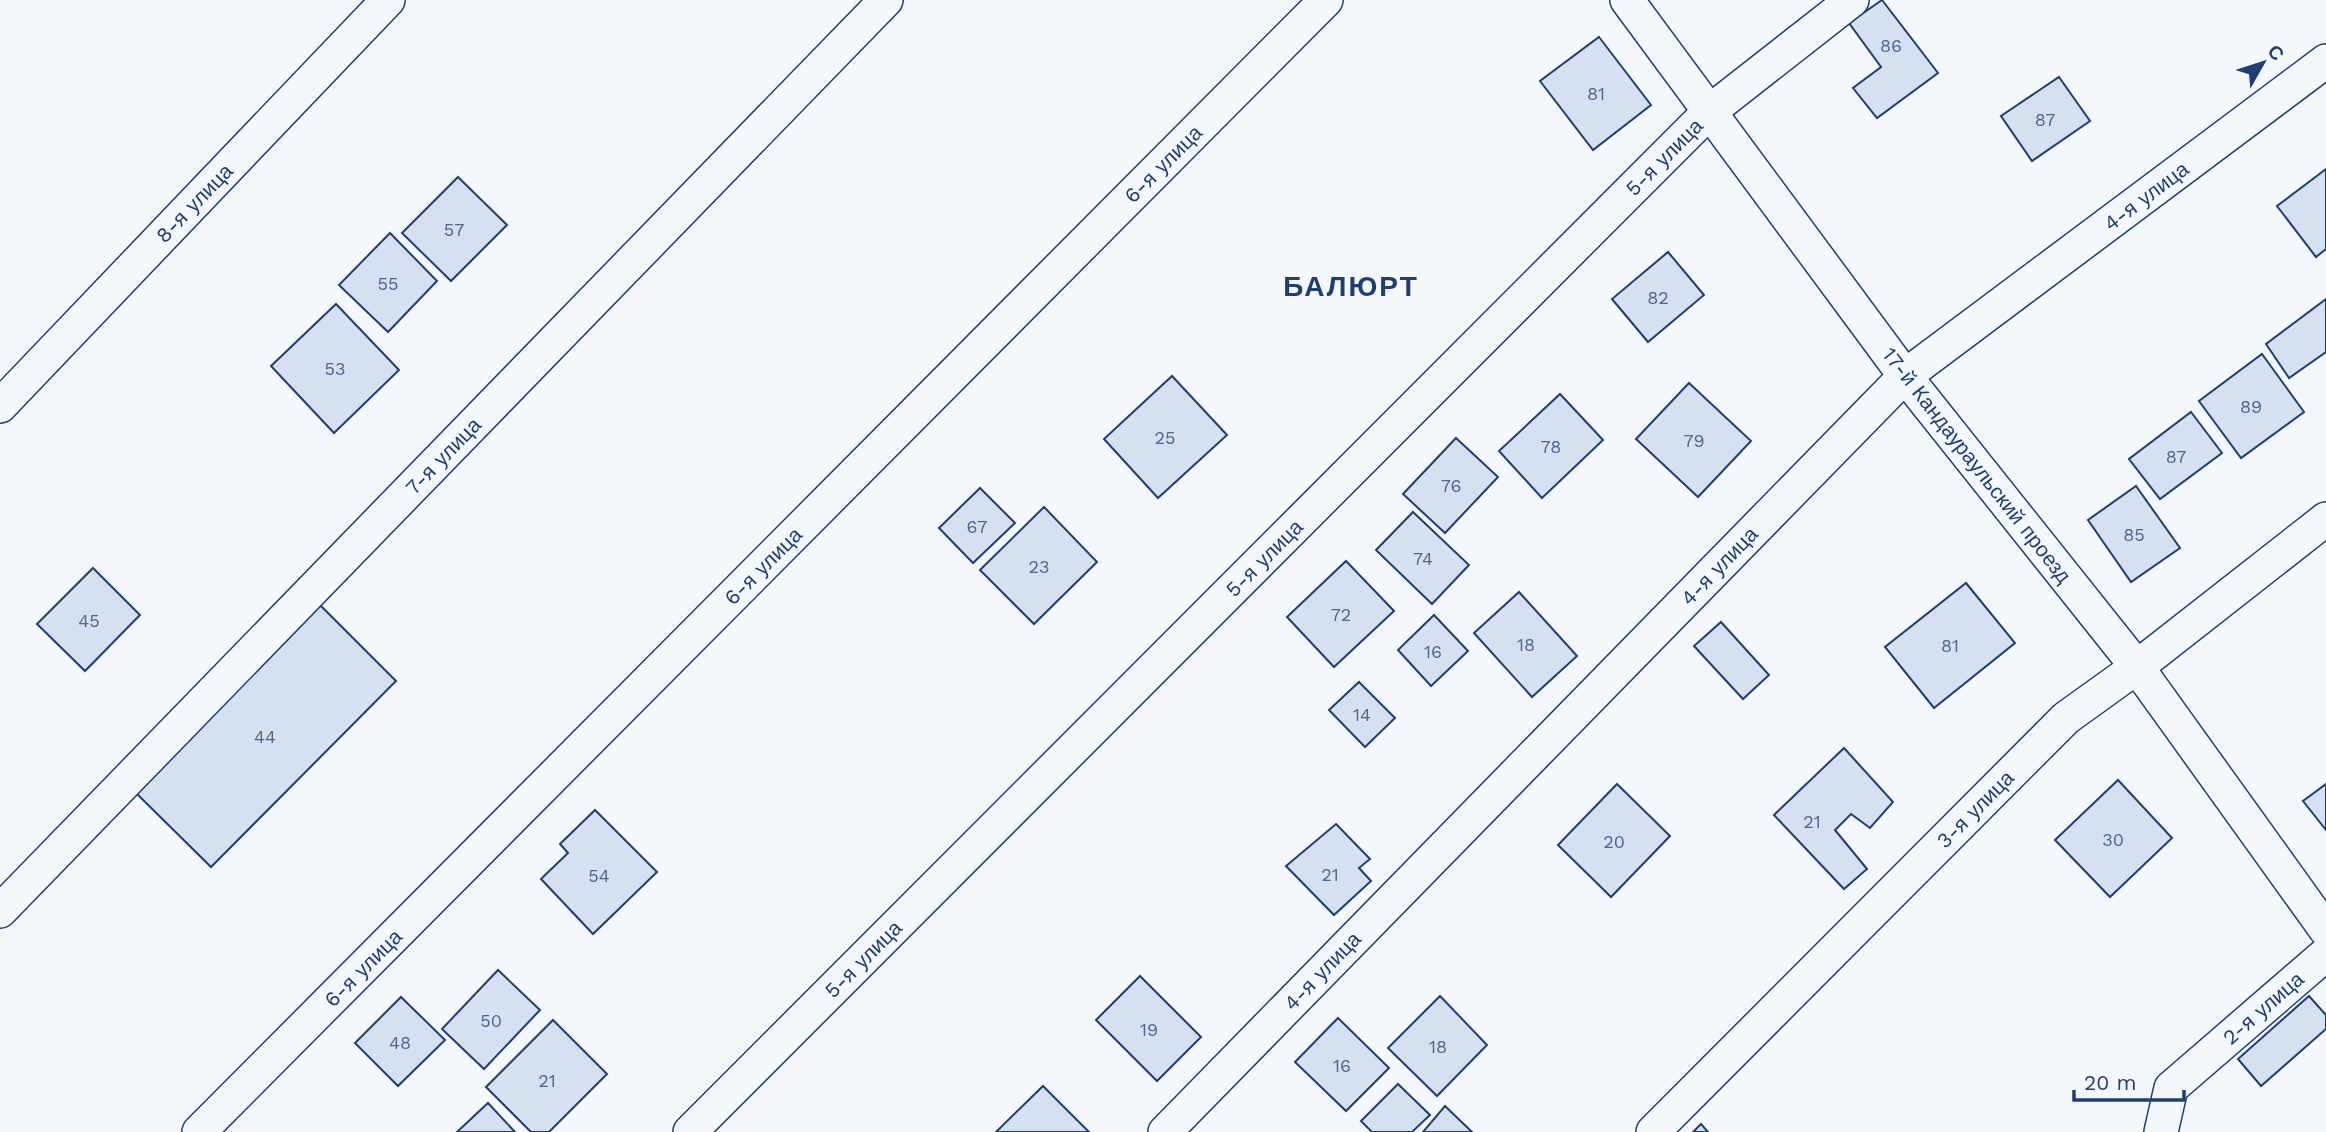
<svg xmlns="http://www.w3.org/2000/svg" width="2326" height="1132" font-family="'Work Sans',sans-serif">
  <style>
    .building { fill: #d5e0f0; stroke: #1d3f73; stroke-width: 2 }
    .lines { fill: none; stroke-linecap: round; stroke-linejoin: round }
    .street-casing { stroke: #1d3f73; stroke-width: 36 }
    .street { stroke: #f4f7fb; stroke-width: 33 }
    .labels { text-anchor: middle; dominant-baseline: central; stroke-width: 5; stroke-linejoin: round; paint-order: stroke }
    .number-label { font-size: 18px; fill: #4b6792 }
    .street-label { font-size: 21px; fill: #1d3f73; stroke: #f4f7fb }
    .district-label { font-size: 28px; font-weight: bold; letter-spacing: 2px; fill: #1d3f73; stroke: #f4f7fb }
  </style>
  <rect width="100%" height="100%" fill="#f4f7fb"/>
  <g class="building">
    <polygon points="1882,0 1938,73 1877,118 1853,88 1881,67 1849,23"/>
    <polygon points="1599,37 1651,105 1593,150 1540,81"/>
    <polygon points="2059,77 2090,121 2032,161 2001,116"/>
    <polygon points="2326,169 2326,249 2316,257 2277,206"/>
    <polygon points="458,177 507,225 451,281 402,233"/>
    <polygon points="390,233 437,281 388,332 339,285"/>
    <polygon points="1668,252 1704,295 1648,342 1612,299"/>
    <polygon points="2326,299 2326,352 2289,378 2266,344"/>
    <polygon points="336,304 399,370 334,433 271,366"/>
    <polygon points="2262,354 2304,412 2241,458 2199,401"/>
    <polygon points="1172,376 1227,435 1158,498 1104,439"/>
    <polygon points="1689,383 1751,441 1698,497 1636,439"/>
    <polygon points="1560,394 1603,440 1542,498 1499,451"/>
    <polygon points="2191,412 2222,453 2160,499 2129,459"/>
    <polygon points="1456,438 1498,477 1445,533 1403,494"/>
    <polygon points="2136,486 2180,548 2131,582 2088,520"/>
    <polygon points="980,488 1015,523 973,563 939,528"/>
    <polygon points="1044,507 1097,562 1034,624 980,570"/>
    <polygon points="1413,512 1469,565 1432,604 1376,550"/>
    <polygon points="1346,561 1394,611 1334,667 1287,617"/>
    <polygon points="93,568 140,615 85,671 37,624"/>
    <polygon points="1966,583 2015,643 1934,708 1885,647"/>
    <polygon points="1519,592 1577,656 1532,697 1474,633"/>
    <polygon points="319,604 396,681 211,867 134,791"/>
    <polygon points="1434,615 1468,651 1431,686 1398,650"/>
    <polygon points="1721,622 1769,675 1743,699 1694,646"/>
    <polygon points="1359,682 1395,718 1365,747 1329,710"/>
    <polygon points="1844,748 1893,802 1870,828 1851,814 1835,830 1867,869 1844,889 1774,815"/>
    <polygon points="2118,780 2172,838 2110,897 2055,840"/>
    <polygon points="1617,784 1670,836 1611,897 1558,845"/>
    <polygon points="2326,784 2326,830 2303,801"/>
    <polygon points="595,810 657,872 593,934 541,879 568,853 560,844"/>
    <polygon points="1336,824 1370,859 1359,868 1371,881 1334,915 1286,866"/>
    <polygon points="498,970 540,1010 484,1069 442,1029"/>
    <polygon points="1140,976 1201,1037 1157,1081 1096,1020"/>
    <polygon points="1440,996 1487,1045 1437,1096 1388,1048"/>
    <polygon points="2309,996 2326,1015 2326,1029 2261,1086 2238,1059"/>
    <polygon points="401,997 445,1040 398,1086 355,1043"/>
    <polygon points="1338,1018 1389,1068 1346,1111 1295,1062"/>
    <polygon points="553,1020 607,1074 549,1132 531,1132 486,1087"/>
    <polygon points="1398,1084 1430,1115 1412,1132 1372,1132 1361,1121"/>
    <polygon points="1043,1086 1089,1132 996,1132"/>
    <polygon points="488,1103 515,1132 457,1132"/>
    <polygon points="1445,1106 1472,1132 1423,1132"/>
    <polygon points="1701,1124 1708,1132 1693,1132"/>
  </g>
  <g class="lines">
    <defs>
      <g id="street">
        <polyline points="1627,0 1905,376 2137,667 2326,930"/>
        <polyline points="0,406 388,0"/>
        <polyline points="0,911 886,0"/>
        <polyline points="199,1132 1326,0"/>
        <polyline points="690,1132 1709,112 1852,0"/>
        <polyline points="1165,1132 1905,376 2326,61"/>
        <polyline points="1653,1132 2066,718 2137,667 2326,519"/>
        <polyline points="2161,1132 2171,1088 2326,954"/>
      </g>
    </defs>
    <use href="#street" class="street-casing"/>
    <use href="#street" class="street"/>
  </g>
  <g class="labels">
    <g class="number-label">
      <text x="1891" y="45">86</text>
      <text x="1596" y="93">81</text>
      <text x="2045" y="119">87</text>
      <text x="454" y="229">57</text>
      <text x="388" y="283">55</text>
      <text x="1658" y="297">82</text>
      <text x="335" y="368">53</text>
      <text x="2251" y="406">89</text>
      <text x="1165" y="437">25</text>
      <text x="1694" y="440">79</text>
      <text x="1551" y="446">78</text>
      <text x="2176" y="456">87</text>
      <text x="1451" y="485">76</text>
      <text x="977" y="526">67</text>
      <text x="2134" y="534">85</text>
      <text x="1423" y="558">74</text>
      <text x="1039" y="566">23</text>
      <text x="1341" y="614">72</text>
      <text x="89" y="620">45</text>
      <text x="1526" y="644">18</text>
      <text x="1950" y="645">81</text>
      <text x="1433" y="651">16</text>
      <text x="1362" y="714">14</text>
      <text x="265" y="736">44</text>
      <text x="1812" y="821">21</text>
      <text x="2113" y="839">30</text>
      <text x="1614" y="841">20</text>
      <text x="1330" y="874">21</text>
      <text x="599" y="875">54</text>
      <text x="491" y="1020">50</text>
      <text x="1149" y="1029">19</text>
      <text x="400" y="1042">48</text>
      <text x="1438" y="1046">18</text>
      <text x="1342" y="1065">16</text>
      <text x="547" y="1080">21</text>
    </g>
    <g class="street-label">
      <text transform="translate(1664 157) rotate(-45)">5-я улица</text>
      <text transform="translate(1163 164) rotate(-45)">6-я улица</text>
      <text transform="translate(2146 196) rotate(-37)">4-я улица</text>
      <text transform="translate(194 203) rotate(-46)">8-я улица</text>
      <text transform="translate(443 456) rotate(-46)">7-я улица</text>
      <text transform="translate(1977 465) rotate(52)">17-й Кандаураульский проезд</text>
      <text transform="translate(1264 558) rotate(-45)">5-я улица</text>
      <text transform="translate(763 566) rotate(-45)">6-я улица</text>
      <text transform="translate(1719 566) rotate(-46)">4-я улица</text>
      <text transform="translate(1975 809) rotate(-45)">3-я улица</text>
      <text transform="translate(863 959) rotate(-45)">5-я улица</text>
      <text transform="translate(363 968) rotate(-45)">6-я улица</text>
      <text transform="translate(1322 971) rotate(-46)">4-я улица</text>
      <text transform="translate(2263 1008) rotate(-41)">2-я улица</text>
    </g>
    <g class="district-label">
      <text x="1351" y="286">БАЛЮРТ</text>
    </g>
  </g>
  <g transform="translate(2263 63) rotate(51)" stroke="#f4f7fb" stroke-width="5" paint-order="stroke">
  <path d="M0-5L12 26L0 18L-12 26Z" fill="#1d3f73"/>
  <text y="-10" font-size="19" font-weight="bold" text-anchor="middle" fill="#1d3f73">С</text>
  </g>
  <path d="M2074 1090v10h110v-10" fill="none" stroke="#1d3f73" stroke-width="3.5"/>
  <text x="2084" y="1090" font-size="21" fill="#1d3f73" stroke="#f4f7fb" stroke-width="5" paint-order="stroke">20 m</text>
</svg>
